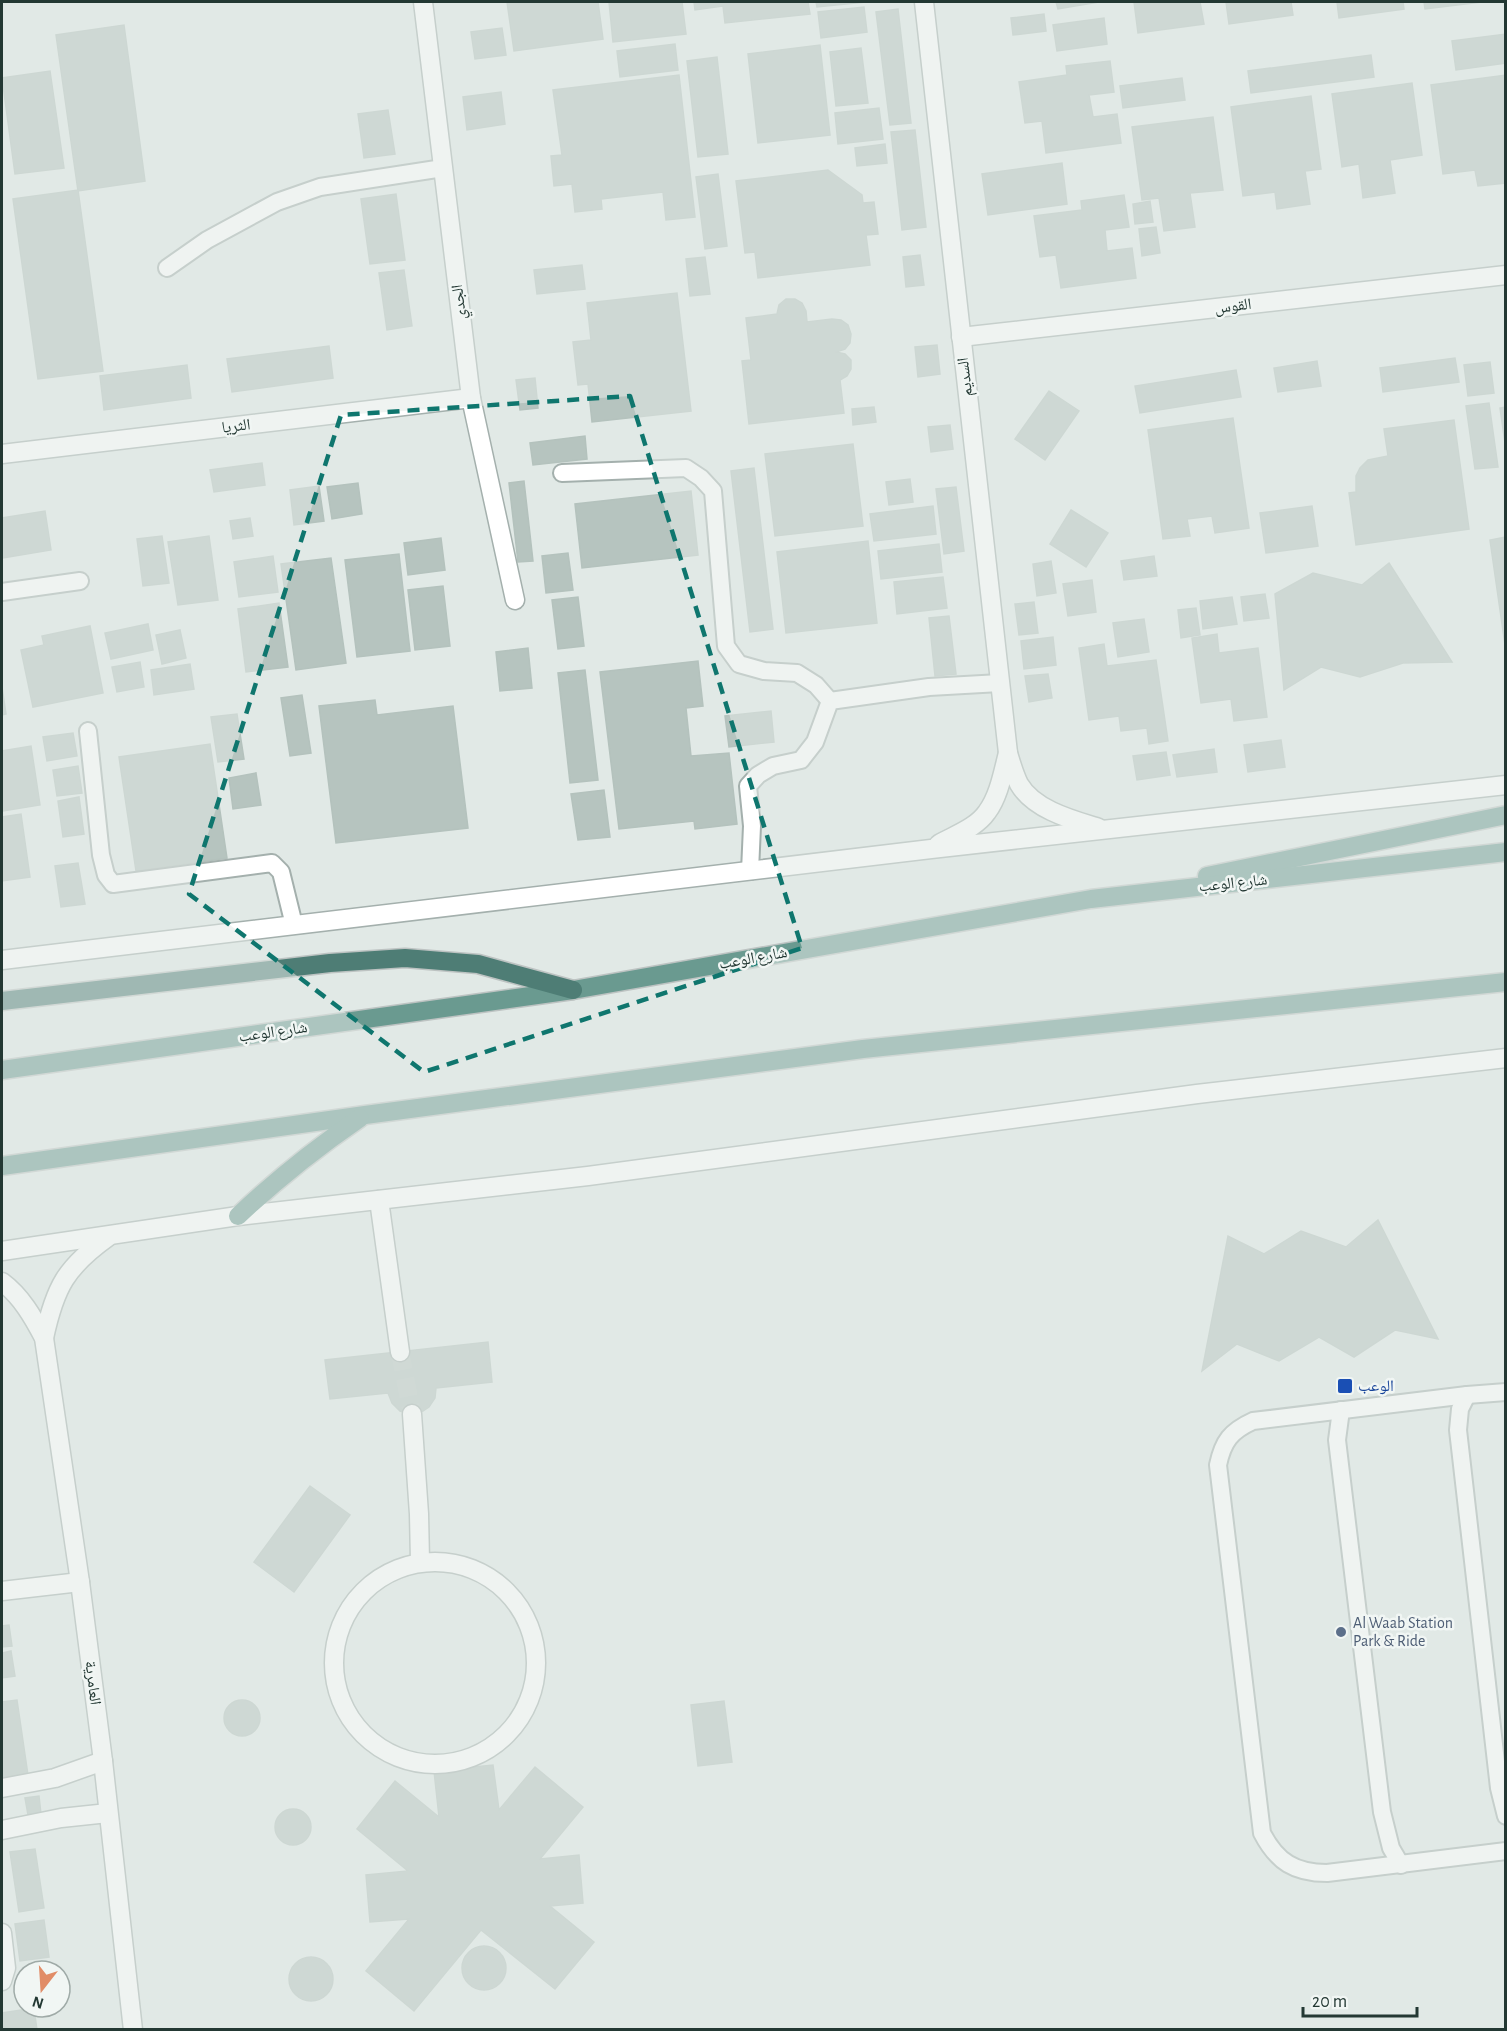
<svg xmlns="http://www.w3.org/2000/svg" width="1507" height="2031" font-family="'Alegreya Sans','Noto Naskh Arabic',sans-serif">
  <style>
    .building { fill: #b6c4bf; stroke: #b4c2bd; stroke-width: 1.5 }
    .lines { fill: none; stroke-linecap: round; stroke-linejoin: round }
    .minor-tunnel { stroke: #bbc6c2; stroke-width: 18; stroke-dasharray: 18 9; stroke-linecap: butt }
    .service-casing { stroke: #a4b0ad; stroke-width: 20 }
    .minor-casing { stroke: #a4b0ad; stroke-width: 21 }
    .primary-casing { stroke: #bdc3c2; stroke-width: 21 }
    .trunk-casing { stroke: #bdc3c2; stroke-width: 21 }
    .service { stroke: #fff; stroke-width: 16 }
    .minor { stroke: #fff; stroke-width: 18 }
    .primary { stroke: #6a9a90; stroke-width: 18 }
    .trunk { stroke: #4e7d75; stroke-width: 18 }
    .marked { fill: none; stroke: #0f766e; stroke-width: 4.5; stroke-dasharray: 12 8; stroke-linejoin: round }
    .transit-dot { fill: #1a4fb4; stroke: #f1f6f4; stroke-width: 2 }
    .service-dot { fill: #5c6f8a; stroke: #f1f6f4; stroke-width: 2 }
    .labels { text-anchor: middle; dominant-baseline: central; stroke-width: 5; stroke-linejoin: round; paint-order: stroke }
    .street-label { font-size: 16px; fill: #233833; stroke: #f1f6f4 }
    .transit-label { font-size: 16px; fill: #164399; stroke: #f1f6f4; text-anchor: start }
    .service-label { font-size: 16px; fill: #4e5e75; stroke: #f1f6f4; text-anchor: start }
  </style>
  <rect width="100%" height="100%" fill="#e1e9e6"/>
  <g class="building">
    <polygon points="507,2 598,2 603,39 514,51"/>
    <polygon points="609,2 682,2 686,34 613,42"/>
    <polygon points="694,2 808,2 810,14 725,23 723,6 695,10"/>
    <polygon points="816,2 866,2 817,7"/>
    <polygon points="1056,2 1099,2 1058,9"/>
    <polygon points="1134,2 1200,2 1204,24 1138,33"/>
    <polygon points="1226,2 1291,2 1293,15 1229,24"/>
    <polygon points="1337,2 1403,2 1404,9 1339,18"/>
    <polygon points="1424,2 1482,2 1425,9"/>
    <polygon points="864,7 867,32 821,38 818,12"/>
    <polygon points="898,9 911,123 890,125 876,12"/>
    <polygon points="1044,14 1046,31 1013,35 1011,18"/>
    <polygon points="1104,18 1107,44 1057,51 1053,25"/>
    <polygon points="124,25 145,181 78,191 56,35"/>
    <polygon points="502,28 506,55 475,59 471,32"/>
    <polygon points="1506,34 1506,63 1456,70 1452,41"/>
    <polygon points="675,44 678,70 620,77 617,51"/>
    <polygon points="820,45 830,135 758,143 748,54"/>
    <polygon points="861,48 868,103 836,106 830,52"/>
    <polygon points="1371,55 1374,77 1251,93 1248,71"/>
    <polygon points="717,57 728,154 698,157 687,61"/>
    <polygon points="1110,61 1114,92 1089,95 1093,117 1117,114 1121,143 1046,153 1042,121 1025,123 1019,82 1067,75 1066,66"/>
    <polygon points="50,71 64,168 15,174 2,78"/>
    <polygon points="679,75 695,217 666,220 663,192 601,199 602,209 575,212 572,184 554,186 551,156 562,155 553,90"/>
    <polygon points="1506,75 1506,183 1478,186 1475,170 1443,174 1431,85"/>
    <polygon points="1182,78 1185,100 1123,108 1120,86"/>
    <polygon points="1412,83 1422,155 1390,160 1395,193 1363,198 1359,164 1342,167 1332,94"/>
    <polygon points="501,92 505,124 467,130 463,97"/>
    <polygon points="1311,96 1321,169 1305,171 1310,204 1277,209 1275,192 1243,196 1231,107"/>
    <polygon points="879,108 883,139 838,144 835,113"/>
    <polygon points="388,110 395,154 364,158 358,114"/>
    <polygon points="1213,117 1223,190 1190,193 1195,227 1164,231 1159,198 1142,200 1132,127"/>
    <polygon points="915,130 926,227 902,230 891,132"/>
    <polygon points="885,144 887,163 857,166 855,148"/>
    <polygon points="1062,163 1067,204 988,215 982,174"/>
    <polygon points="828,170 862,195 863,203 874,202 878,234 866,235 870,265 758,278 755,252 745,253 736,181"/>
    <polygon points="718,174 727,246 705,249 696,177"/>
    <polygon points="78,190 103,371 38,379 13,199"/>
    <polygon points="396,194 405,260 370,264 361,199"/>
    <polygon points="1124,195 1129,227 1105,230 1107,251 1132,248 1136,278 1061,288 1056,255 1040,257 1034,216 1082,210 1081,201"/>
    <polygon points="1150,201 1153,222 1135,224 1133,204"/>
    <polygon points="1156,227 1160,253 1142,256 1139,229"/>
    <polygon points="920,255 924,285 906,287 903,257"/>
    <polygon points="705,257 710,294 690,296 686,259"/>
    <polygon points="582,265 585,289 537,294 534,270"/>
    <polygon points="404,270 412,326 387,330 379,273"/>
    <polygon points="677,293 691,411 592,422 588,384 578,385 573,342 591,340 587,303"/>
    <polygon points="786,299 795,299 802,303 806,311 807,322 832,319 841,320 848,325 851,334 850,343 845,349 836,352 845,354 851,360 851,369 847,376 840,380 844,413 749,424 742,361 751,360 746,318 777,314 779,305"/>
    <polygon points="937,345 940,374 918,377 915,347"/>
    <polygon points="329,346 333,378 232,392 227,359"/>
    <polygon points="1455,358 1459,382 1383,392 1380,368"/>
    <polygon points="1317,361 1321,386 1278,392 1274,368"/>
    <polygon points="1490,362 1494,393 1468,396 1464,365"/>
    <polygon points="187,365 191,398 104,410 100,376"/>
    <polygon points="1236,370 1241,397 1140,413 1135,386"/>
    <polygon points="535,378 538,408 520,410 516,380"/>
    <polygon points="1049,391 1079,411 1045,460 1015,439"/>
    <polygon points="1489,403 1498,467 1475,469 1466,406"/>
    <polygon points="874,407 876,422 853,425 852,409"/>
    <polygon points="1506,407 1506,450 1500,408"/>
    <polygon points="1233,418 1249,528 1215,533 1212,516 1187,519 1190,536 1163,539 1148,430"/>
    <polygon points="1454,420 1469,529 1356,545 1349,493 1356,492 1356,476 1360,468 1368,460 1388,456 1384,429"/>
    <polygon points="950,425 953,449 931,452 928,427"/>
    <polygon points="585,436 587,459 533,465 530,443"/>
    <polygon points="853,444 863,526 775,536 765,454"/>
    <polygon points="262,463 265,485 214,492 210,470"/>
    <polygon points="754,468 773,629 750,632 731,471"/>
    <polygon points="910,479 913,502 889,505 886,482"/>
    <polygon points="524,481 533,561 518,562 509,483"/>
    <polygon points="358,483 362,514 332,519 327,487"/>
    <polygon points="319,486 324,521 294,525 290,490"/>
    <polygon points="956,487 964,551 944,554 936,489"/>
    <polygon points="691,491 698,555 582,568 575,504"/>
    <polygon points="933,506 936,534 874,541 870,514"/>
    <polygon points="1312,506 1318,546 1266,553 1260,513"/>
    <polygon points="1071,510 1108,533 1086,567 1050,544"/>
    <polygon points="45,511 51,550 2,558 2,518"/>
    <polygon points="250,518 253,536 233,539 230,521"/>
    <polygon points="162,536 169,583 143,586 137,539"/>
    <polygon points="209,536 218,600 178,605 168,542"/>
    <polygon points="1506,537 1506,652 1490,540"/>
    <polygon points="441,538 445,570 408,575 404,543"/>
    <polygon points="868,541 877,623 786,633 777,552"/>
    <polygon points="939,544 942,572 881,579 878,551"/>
    <polygon points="568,553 573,590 546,593 542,556"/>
    <polygon points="399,554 410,651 357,657 345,560"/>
    <polygon points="273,556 278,592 239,597 234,562"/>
    <polygon points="1154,556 1157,576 1124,580 1121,561"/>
    <polygon points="331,558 346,663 296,670 281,564"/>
    <polygon points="1051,561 1056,593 1037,596 1033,564"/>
    <polygon points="1389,563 1452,662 1403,663 1360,677 1321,667 1284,690 1275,594 1313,573 1362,585"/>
    <polygon points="943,577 947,608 897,614 894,582"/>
    <polygon points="1092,580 1096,612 1068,616 1063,584"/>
    <polygon points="443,586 450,646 415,650 408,590"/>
    <polygon points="1265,594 1269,618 1244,621 1241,597"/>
    <polygon points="578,597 584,646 558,649 552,600"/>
    <polygon points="1232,597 1237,624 1203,629 1200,601"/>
    <polygon points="1034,602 1038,633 1019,635 1015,604"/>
    <polygon points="279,603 288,667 246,672 238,609"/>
    <polygon points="1196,608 1200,635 1181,638 1178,610"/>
    <polygon points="949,616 956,674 935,676 929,618"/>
    <polygon points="1144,619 1149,652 1118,657 1113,623"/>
    <polygon points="148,624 153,650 111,659 105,633"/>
    <polygon points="90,626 103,693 33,707 21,650 44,645 42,636"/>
    <polygon points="180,630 186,658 162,664 156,635"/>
    <polygon points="1217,634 1219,653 1258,648 1267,717 1234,721 1231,699 1201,703 1192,638"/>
    <polygon points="1053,637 1056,665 1024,669 1021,641"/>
    <polygon points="1104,644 1107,666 1156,660 1168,741 1149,744 1147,728 1121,731 1119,716 1089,720 1079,648"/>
    <polygon points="528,648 532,688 500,691 496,652"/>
    <polygon points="698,661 703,706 686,708 691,756 729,753 737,824 695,829 694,821 619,829 600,672"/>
    <polygon points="140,662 144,687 117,692 112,667"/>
    <polygon points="190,664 194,689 154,695 151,670"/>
    <polygon points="585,670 598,780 570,783 558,673"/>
    <polygon points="1048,674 1052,698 1029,702 1025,676"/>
    <polygon points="2,687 6,714 2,715"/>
    <polygon points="302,695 311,753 290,756 281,698"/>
    <polygon points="375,700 377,715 453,706 468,828 336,843 319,706"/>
    <polygon points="771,711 774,742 729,747 725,716"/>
    <polygon points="237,714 244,759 218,762 211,717"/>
    <polygon points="73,733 77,756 47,761 43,737"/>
    <polygon points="1281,740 1285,767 1248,772 1244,745"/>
    <polygon points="210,744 227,858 136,871 119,757"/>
    <polygon points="31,746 40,805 2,811 2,751"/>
    <polygon points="1214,749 1217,772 1177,777 1173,755"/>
    <polygon points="1166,752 1170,775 1137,780 1133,756"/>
    <polygon points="78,766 82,793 57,796 53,770"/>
    <polygon points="256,773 261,805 233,809 229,778"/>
    <polygon points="604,790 610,837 578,840 571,794"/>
    <polygon points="79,797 84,834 63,837 58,801"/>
    <polygon points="21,814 30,877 2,881 2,817"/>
    <polygon points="78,863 85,904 61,907 55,866"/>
    <polygon points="1378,1220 1438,1339 1395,1330 1354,1357 1319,1337 1279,1361 1237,1344 1202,1371 1228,1236 1264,1254 1301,1231 1346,1247"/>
    <polygon points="488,1342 492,1382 436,1388 435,1398 429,1407 420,1413 409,1414 400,1411 392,1403 388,1393 330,1399 325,1360"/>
    <polygon points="310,1486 350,1515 294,1592 254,1562"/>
    <polygon points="9,1625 12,1646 2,1647 2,1626"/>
    <polygon points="11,1651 15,1676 2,1678 2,1653"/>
    <polygon points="17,1700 29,1782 2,1786 2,1702"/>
    <circle cx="242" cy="1718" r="18"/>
    <polygon points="724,1701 732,1762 698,1766 691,1705"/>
    <polygon points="493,1765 499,1810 535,1767 583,1807 540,1859 579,1855 583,1903 550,1906 594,1942 555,1989 481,1930 414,2011 366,1971 409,1919 370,1922 366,1875 408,1871 357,1829 395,1781 439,1817 434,1771"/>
    <polygon points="39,1796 41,1814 28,1815 25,1798"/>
    <circle cx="293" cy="1827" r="18"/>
    <polygon points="35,1849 44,1908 19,1912 10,1852"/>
    <polygon points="44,1920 49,1957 20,1961 15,1924"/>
    <circle cx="484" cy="1968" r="22"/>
    <circle cx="311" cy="1979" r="22"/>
    <polygon points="49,1964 50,1971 24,1972 23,1968"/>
    <polygon points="34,2008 37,2030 3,2030 2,2013"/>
  </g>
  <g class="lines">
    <polyline class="minor-tunnel" points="400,1352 412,1414"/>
    <defs>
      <g id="service">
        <polyline points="167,268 207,240 277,202 320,187 443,168"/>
        <polyline points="562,473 686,468 701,478 713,491 726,646 739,664 764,671 797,673 816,685 830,701"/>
        <polyline points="2,592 80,581"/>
        <polyline points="88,731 101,855 106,875 113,884 272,863 281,872 294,925"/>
        <polyline points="750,871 752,826 748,786 758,775 773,766 801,760 815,742 830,701 929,687 1000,683"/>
        <path d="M1506,1392L1467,1395L1253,1421C1231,1431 1223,1441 1218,1465L1262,1833C1277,1862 1295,1873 1327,1873L1506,1851"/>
        <polyline points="1467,1395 1460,1409 1458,1430 1499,1788 1506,1816"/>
        <polyline points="1341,1410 1337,1440 1382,1812 1391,1848 1401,1865"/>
      </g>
      <g id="minor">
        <polyline points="423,2 471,398 515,600"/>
        <path d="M924,2L1008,753C1011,763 1014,774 1019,784C1034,810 1073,820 1099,828"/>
        <polyline points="961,337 1506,275"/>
        <polyline points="2,454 471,398"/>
        <path d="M939,844C955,835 976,828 987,812C999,796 1003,772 1008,753"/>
        <polyline points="2,960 931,849 1506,785"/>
        <polyline points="379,1200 400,1352"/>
        <polyline points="2,1251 238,1216 588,1176 1197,1094 1506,1058"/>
        <path d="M2,1282C21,1296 33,1317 44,1338L80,1582L103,1761L133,2030"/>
        <path d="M44,1338C55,1287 66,1267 108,1237"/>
        <polyline points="412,1414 419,1514 420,1561"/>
        <circle cx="435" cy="1663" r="101"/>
        <polyline points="2,1591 80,1582"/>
        <polyline points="2,1788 55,1778 103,1761"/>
        <polyline points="2,1830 61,1818 108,1813"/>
        <polyline points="2,1933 6,1968 2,1981"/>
      </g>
      <g id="primary">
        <polyline points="1207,876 1506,815"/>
        <polyline points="2,1070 573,990 1091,899 1506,852"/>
        <polyline points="2,1166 365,1115 863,1049 1506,982"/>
        <path d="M238,1216C276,1180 316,1148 360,1118"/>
      </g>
      <polyline id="trunk" points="2,1001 330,963 405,958 478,964 573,990"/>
    </defs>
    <use href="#service" class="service-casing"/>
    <use href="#minor" class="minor-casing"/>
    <use href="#primary" class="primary-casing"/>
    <use href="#trunk" class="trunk-casing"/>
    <use href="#service" class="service"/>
    <use href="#minor" class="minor"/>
    <use href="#primary" class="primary"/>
    <use href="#trunk" class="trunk"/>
  </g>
  <path d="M0 0H1507V2031H0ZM630,396L802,948L424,1072L189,894L341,415Z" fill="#e1e9e6" fill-opacity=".55" fill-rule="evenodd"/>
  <path class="marked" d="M630,396L802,948L424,1072L189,894L341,415Z"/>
  <rect class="transit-dot" x="1337" y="1378" width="16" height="16" rx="3"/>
  <circle class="service-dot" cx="1341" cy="1632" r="6"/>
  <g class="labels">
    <g class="street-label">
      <text transform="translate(459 302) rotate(-97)">الجدي</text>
      <text transform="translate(1233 306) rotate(-7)">القوس</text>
      <text transform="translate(965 377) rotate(-97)">السديم</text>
      <text transform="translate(236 426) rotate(-7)">الثريا</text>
      <text transform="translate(1233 883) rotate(-6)">شارع الوعب</text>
      <text transform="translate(753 958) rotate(-10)">شارع الوعب</text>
      <text transform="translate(273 1032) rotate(-8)">شارع الوعب</text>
      <text transform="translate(93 1683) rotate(83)">العامرية</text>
    </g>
    <g class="transit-label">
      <text x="1358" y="1386">الوعب</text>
    </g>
    <g class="service-label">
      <text x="1353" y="1623">Al Waab Station<tspan x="1353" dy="18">Park &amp; Ride</tspan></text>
    </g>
  </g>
  <rect width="1507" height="2031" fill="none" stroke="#233833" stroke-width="6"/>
  <g transform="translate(42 1989) rotate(197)"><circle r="28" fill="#f1f6f4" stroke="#9faaa7" stroke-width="1.5"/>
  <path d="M0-4.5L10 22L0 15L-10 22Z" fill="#e18c67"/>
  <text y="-9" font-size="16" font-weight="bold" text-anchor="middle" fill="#233833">N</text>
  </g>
  <path d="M1303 2007v9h114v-9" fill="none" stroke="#233833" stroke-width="3"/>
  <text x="1312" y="2007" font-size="18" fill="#233833" stroke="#f1f6f4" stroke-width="4.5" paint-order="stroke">20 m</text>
</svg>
